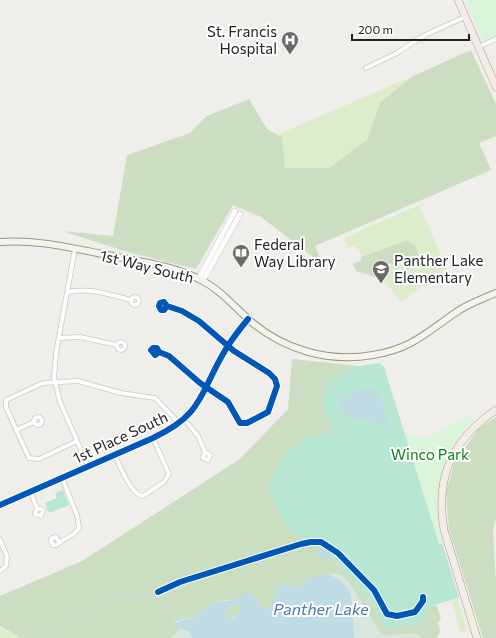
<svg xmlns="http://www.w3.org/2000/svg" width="496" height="638" font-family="Commissioner,sans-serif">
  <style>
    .grass { fill: #ddeccb }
    .forest { fill: #cbdec1 }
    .wetland { fill: #d9e6de }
    .park { fill: #daf5da }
    .pitch { fill: #b7e6d2 }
    .water { fill: #bfdbe3; fill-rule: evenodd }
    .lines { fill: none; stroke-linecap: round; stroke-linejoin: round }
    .stream { stroke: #bfdbe3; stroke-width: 1 }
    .minor-casing { stroke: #c9c8c7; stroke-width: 5.5 }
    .tertiary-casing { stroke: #c9c8c7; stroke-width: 6 }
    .secondary-casing { stroke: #999a82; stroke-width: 8 }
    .primary-casing { stroke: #a79c86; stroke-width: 8 }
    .minor { stroke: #fdfcfc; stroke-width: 4 }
    .tertiary { stroke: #fdfcfc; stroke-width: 5 }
    .secondary { stroke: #f4f4ed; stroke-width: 6 }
    .primary { stroke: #f3ede7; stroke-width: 7 }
    .cycleway-casing { stroke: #fff; stroke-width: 8 }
    .cycleway { stroke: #0057b8; stroke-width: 6 }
    .labels { text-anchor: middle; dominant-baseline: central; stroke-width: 4; stroke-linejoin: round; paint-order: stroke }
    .poi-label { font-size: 15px; fill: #222; stroke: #fff; text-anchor: start }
    .street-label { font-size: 15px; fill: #222; stroke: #fff }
    .park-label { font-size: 15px; fill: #0c8416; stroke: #fff }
    .water-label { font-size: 16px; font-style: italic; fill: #4a7aab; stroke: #fff }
  </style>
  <rect width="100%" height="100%" fill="#f0eeeb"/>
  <g class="grass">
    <polygon points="411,77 380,103 367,140 329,168 285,168 282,138 279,134"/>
    <path d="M419,205L447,268L401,302L378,273C386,266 393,260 404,266V241L361,257L360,251L354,246L348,247L344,238Z"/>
    <polygon points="458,599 467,631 460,632 452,601"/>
    <polygon points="0,626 1,628 22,638 0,638"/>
  </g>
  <g class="forest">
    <polygon points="471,50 496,104 496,136 479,143 491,170 315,246 320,258 318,261 261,217 233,205 196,269 131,253 62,231 113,236 127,155 190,133 207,116 249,99 267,129 282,137 285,168 329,168 367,140 380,103 411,77"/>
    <path d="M405,241C415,243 416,248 419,257L416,262L409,266L400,263L389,264L375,277L356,271L353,264L361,261V257Z"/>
    <polygon points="292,359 358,366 330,381 322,403 334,432 308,436 287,527 329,555 365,594 388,630 419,623 433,605 437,606 441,619 438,623 440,631 437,637 439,638 354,638 354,625 352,609 314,576 298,587 289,584 279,585 270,608 263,610 233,600 226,600 216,602 194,617 174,622 181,629 171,638 22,638 0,626 0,596 82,561 240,459 288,409"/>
    <polygon points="496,417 496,518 493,531 496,582 496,638 483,638 449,530 446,493 454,464 478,429"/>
    <polygon points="237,603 241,606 241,612 231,619 226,617 225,613 231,606"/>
  </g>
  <g class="wetland">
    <path d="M327,574H340L348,581L381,633L389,635L415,633L423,638H354C355,610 346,599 333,576Z"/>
    <polygon points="181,629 189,631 192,638 171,638"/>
  </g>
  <g class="park">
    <polygon points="465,0 496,0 496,37 484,42"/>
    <path d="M470,415L473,420C442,454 431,498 442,543L439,544L405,433L421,436L422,439Z"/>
  </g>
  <g class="pitch">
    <polygon points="380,363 384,367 439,544 442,543 459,598 433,605 419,623 388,630 365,594 329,555 287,527 267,486 286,453 308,436 334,432 322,403 330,381 358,366"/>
    <polygon points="63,490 69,505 49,513 45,503 57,498 55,493"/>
  </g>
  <g class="water">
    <polygon points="376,388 386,414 387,426 370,420 350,419 339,406 339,397 347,398 352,391 356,389"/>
    <polygon points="315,544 336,554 320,559"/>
    <path d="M327,574C335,577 345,583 349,591C353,598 354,629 354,638H192L189,631L181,629L174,623L194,617L216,602L233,600L247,592L253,595L263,610L270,608L278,585L289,584L298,587L314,576ZM237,603L241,606V612L232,619L226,617L225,613L231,606Z"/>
  </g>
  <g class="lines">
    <path class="stream" d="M28,637L85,615C92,606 101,602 111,598C142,585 161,597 182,620"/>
    <defs>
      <g id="minor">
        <polyline points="478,47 496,39"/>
        <polyline points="366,68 397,53 425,35 465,17"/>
        <polyline points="75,249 56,353 54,377 60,402 88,466"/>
        <path d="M68,292C89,287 110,295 131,300"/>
        <circle cx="135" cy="301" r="4"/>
        <polyline points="59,338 80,337 117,345"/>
        <circle cx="121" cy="346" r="4"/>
        <polyline points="159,352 155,355 151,350 153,348 157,348 159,352 169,356 200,383 228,402 240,423 247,423 268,412 277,386 275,379 269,373 234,351 199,321 182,311 167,306 164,302 160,303 159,306 161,310 164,310 167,306"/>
        <circle cx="38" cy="421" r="4"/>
        <polyline points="184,419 198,436 205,452 210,455 208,460 203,458 205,452"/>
        <polyline points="16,430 34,422"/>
        <polyline points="77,441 39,459 29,458 6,407 6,400 43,383 78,381 121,393 155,398 179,423"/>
        <path d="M115,455C120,466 131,495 143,496L164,482L169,474L153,438"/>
        <polyline points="31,493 37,508 43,510 41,516 35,514 37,508"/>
        <path d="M0,505L153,438C202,415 199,396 223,354C230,341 239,330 248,319"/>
        <polyline points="0,540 7,556 6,566 0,571"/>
        <path d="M59,542L56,537L52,538L51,541L53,545H57C63,538 74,537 79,528L77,515L62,478"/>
      </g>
      <g id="tertiary">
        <polyline points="199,278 235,211"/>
        <polyline points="203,281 240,214"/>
      </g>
      <path id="secondary" d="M0,242C39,239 75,249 113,256C142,262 175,266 201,280C219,289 232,304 247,318C281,349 327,363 373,355C411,349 426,333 455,313C467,304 482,299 496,293"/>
      <g id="primary">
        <polyline points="458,0 496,87"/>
        <path d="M477,638L444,530C435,477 452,440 496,410"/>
      </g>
    </defs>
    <use href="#minor" class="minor-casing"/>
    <use href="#tertiary" class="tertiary-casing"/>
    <use href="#secondary" class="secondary-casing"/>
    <use href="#primary" class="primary-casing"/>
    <use href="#minor" class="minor"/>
    <use href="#tertiary" class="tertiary"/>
    <use href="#secondary" class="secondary"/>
    <use href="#primary" class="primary"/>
    <defs>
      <g id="cycleway">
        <polyline points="159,352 155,355 151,350 153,348 157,348 159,352 169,356 200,383 228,402 240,423 247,423 268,412 277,386 275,379 269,373 234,351 199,321 182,311 167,306 164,302 160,303 159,306 161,310 164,310 167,306"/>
        <path d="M0,505L153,438C202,415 199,396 223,354C230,341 239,330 248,319"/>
        <polyline points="158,592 180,582 301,544 311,542 321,542 338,553 374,590 387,614 397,616 415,612 423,601 423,597"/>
      </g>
    </defs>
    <use href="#cycleway" class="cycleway-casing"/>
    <use href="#cycleway" class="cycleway"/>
  </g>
  <defs>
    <symbol id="hospital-pin" viewBox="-11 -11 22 30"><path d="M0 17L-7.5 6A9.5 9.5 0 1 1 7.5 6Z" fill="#6a6968" stroke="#fff"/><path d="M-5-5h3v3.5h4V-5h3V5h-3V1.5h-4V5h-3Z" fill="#fff"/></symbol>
    <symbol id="library-pin" viewBox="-11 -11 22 30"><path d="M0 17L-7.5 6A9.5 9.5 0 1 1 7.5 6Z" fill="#6a6968" stroke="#fff"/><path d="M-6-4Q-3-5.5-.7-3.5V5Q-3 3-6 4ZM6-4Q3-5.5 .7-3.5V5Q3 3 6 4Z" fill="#fff"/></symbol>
    <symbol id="school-pin" viewBox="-11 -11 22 30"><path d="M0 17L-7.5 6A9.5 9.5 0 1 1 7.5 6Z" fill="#6a6968" stroke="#fff"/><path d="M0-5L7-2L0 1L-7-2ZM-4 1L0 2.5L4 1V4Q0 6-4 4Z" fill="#fff"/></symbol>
  </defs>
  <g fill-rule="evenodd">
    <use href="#hospital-pin" x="280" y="30" width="20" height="27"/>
    <use href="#library-pin" x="231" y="243" width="20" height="27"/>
    <use href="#school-pin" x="371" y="259" width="20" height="27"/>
  </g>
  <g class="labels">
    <g class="poi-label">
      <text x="277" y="31" text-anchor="end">St. Francis<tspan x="277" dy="17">Hospital</tspan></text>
      <text x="254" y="244">Federal<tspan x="254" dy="17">Way Library</tspan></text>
      <text x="394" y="260">Panther Lake<tspan x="394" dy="17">Elementary</tspan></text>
    </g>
    <g class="street-label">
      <text transform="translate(147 266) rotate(14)">1st Way South</text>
      <text transform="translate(120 437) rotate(-25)">1st Place South</text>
    </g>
    <g class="park-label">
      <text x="430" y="454">Winco Park</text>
    </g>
    <g class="water-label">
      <text x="321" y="608">Panther Lake</text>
    </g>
  </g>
  <path d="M352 34v6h117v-6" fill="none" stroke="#222222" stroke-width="2"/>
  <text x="358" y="34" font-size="12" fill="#222222" stroke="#ffffff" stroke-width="3" paint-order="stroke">200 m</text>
</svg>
